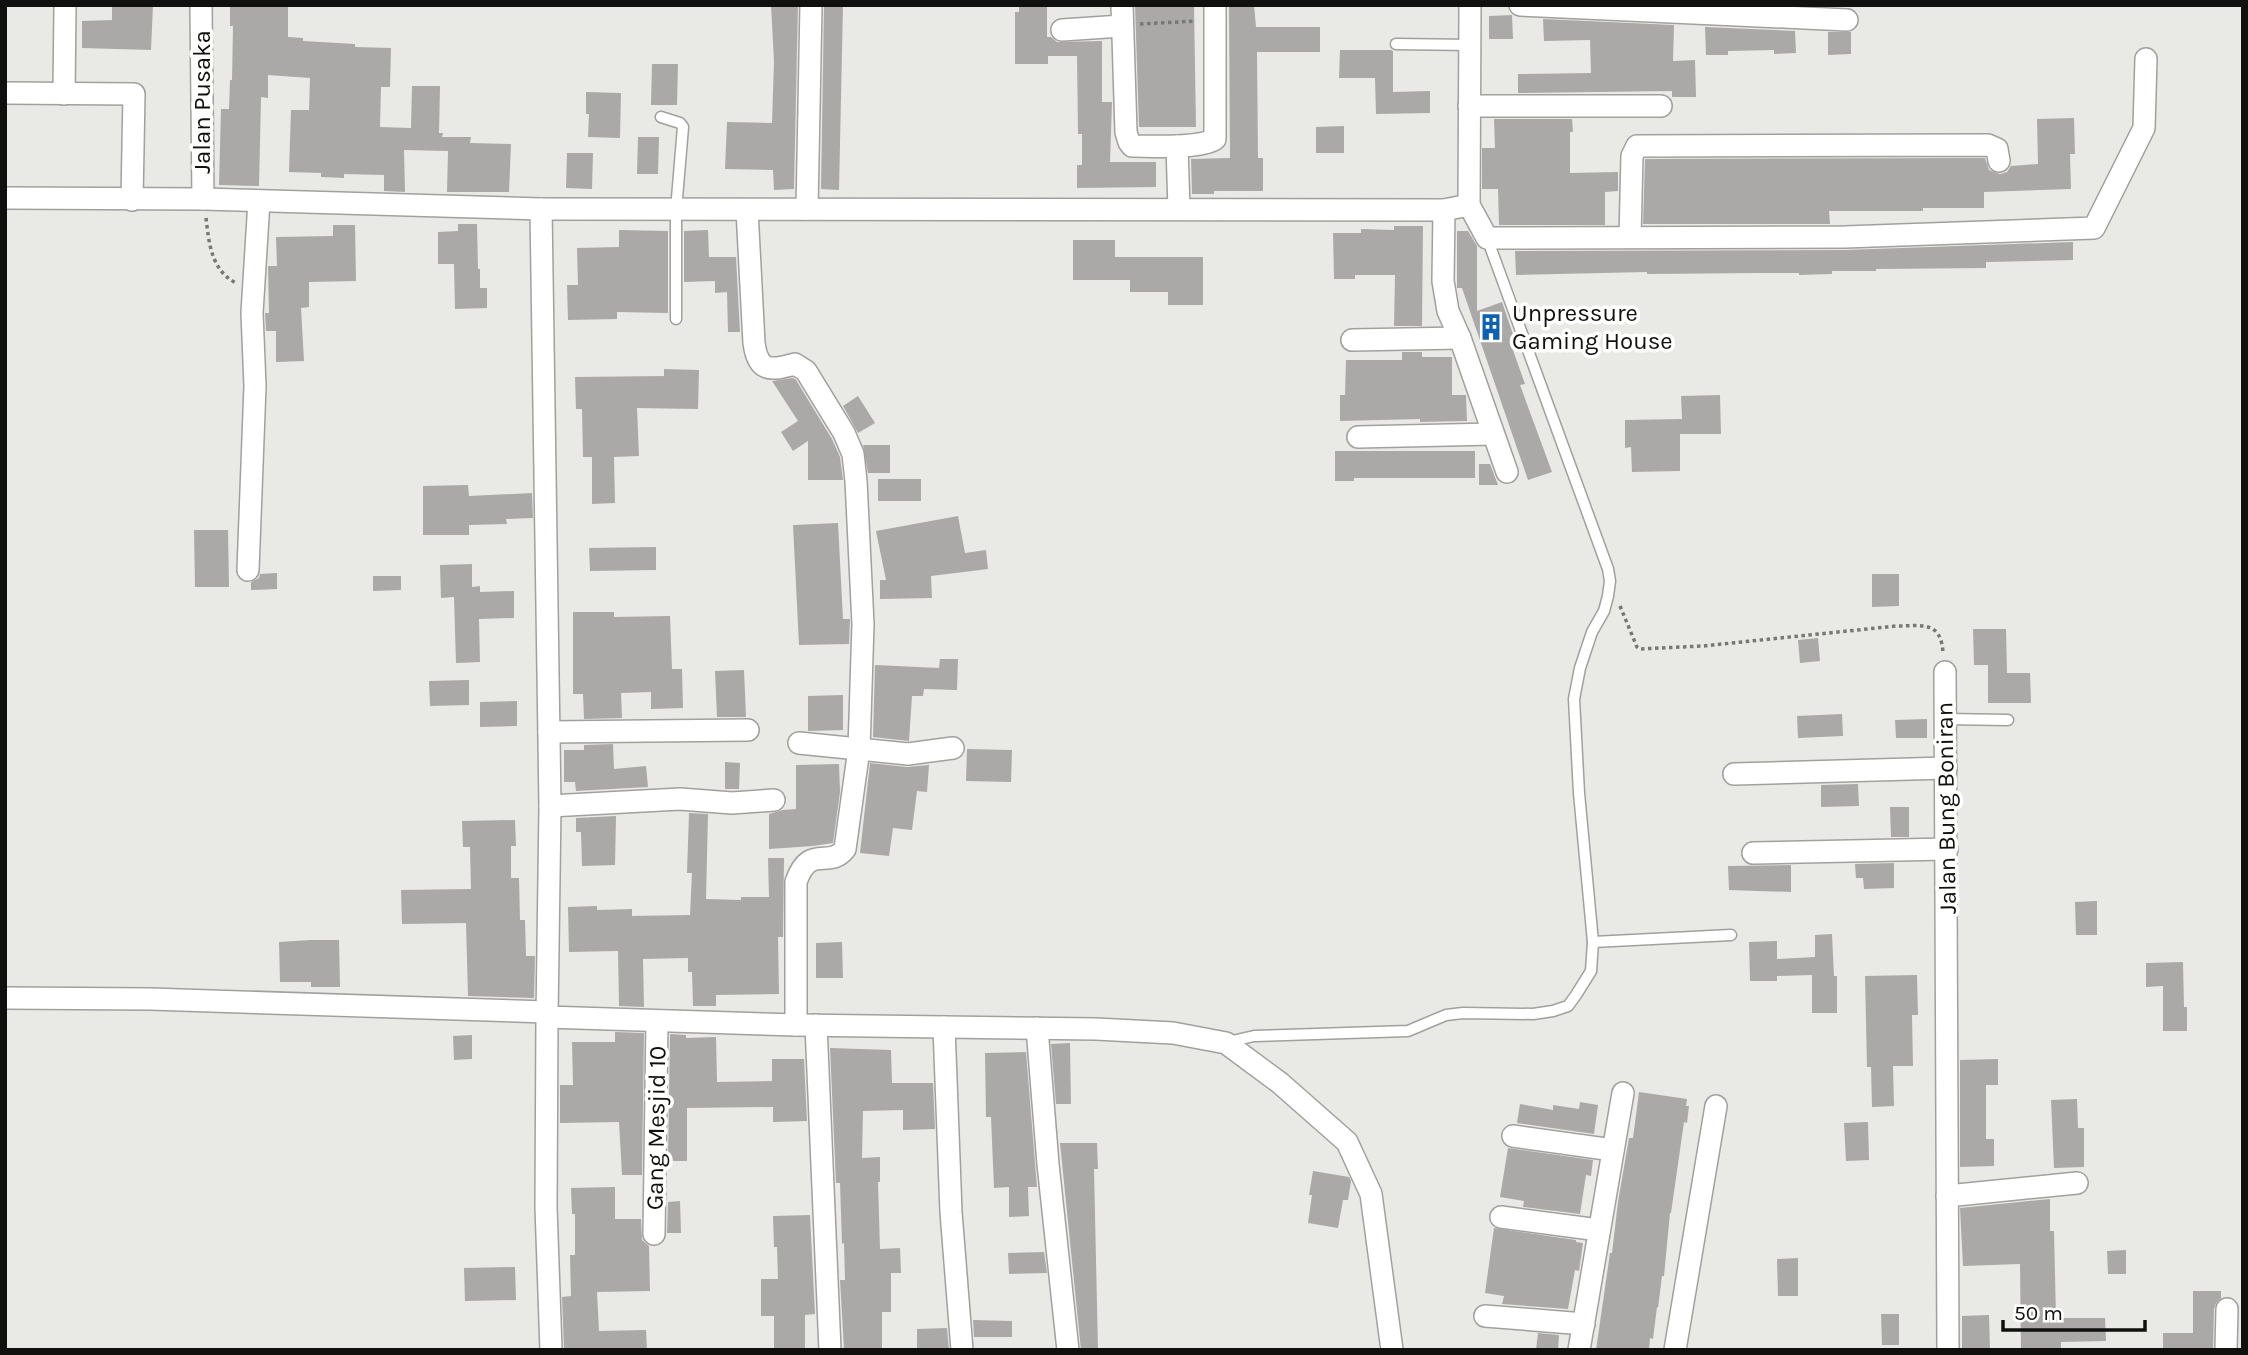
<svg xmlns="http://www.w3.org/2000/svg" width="2248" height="1355" font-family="Karla,sans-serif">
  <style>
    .building { fill: #aaa9a7 }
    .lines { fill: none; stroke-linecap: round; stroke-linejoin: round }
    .service-casing { stroke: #a1a09e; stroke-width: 13 }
    .minor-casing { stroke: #a1a09e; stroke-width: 24 }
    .path { stroke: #777775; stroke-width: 3.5; stroke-dasharray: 3.5 3.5; stroke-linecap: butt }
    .service { stroke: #fff; stroke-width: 10 }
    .minor { stroke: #fff; stroke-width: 21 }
    .labels { text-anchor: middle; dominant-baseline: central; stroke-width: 7; stroke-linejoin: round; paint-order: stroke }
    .street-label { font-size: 24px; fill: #10100f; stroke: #fffffe }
    .poi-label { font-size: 24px; fill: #10100f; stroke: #fffffe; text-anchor: start }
  </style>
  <rect width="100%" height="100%" fill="#e9e9e6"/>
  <g class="building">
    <polygon points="112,5 153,5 151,50 82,48 82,21 112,20"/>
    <polygon points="230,5 288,5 288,37 303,38 303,41 355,44 355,47 391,48 390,87 381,87 380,127 411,128 412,86 440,86 439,133 443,133 442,137 471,137 470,143 511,144 509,192 447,192 448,151 404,150 405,192 384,191 384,175 344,174 344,178 321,177 321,173 289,172 291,110 309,110 310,78 268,75 268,98 261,97 259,186 219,185 221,109 229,109 230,80 232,80 233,26 230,26"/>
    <polygon points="771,5 798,5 794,189 774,190 773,170 725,169 727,122 772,123 774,61"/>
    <polygon points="824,5 843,5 839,190 821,189"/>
    <polygon points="1019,5 1047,5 1047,37 1051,37 1057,42 1102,41 1102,102 1112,102 1110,162 1156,162 1156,187 1077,188 1077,165 1082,165 1082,134 1078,134 1077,56 1048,56 1048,64 1015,64 1015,12 1019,12"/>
    <polygon points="1135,5 1194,5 1196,127 1139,127"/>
    <polygon points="1229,5 1254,5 1256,27 1320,27 1320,52 1257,52 1258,158 1263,158 1263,191 1214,191 1214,194 1192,194 1191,159 1230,158"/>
    <polygon points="1512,15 1513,39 1489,39 1489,16"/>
    <polygon points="1543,19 1674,25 1673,61 1695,60 1696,97 1672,97 1672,91 1518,93 1518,74 1591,73 1590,40 1544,41"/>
    <polygon points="1705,27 1795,31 1796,53 1774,54 1774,50 1728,51 1728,55 1706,55"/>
    <polygon points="1828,32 1851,32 1851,54 1828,55"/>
    <polygon points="1340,50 1391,50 1393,51 1393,92 1430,91 1430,113 1376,114 1375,78 1339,78"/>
    <polygon points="652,64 678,64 677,105 651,105"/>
    <polygon points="586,92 621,93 620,138 588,137 589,114 586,114"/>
    <polygon points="2074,118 2075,154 2070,154 2071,189 1984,192 1984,208 1923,208 1923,211 1829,211 1830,224 1643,224 1645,159 1985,158 1989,170 2000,174 2007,172 2011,166 2038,164 2037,119"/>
    <polygon points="1494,119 1572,119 1573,132 1570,132 1570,173 1618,172 1618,191 1605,192 1605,225 1499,225 1498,189 1482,189 1482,148 1495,148"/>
    <polygon points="1344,126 1344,153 1316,153 1316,127"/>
    <polygon points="638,137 659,137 658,174 637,174"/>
    <polygon points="567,153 593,153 592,189 566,188"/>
    <polygon points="458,224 477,224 478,269 480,269 480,288 487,288 487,308 455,309 454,264 438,264 438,232 458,231"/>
    <polygon points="333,225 355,225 356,281 309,282 309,307 301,308 304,361 276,362 276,331 266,331 265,313 269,313 268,266 277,266 276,237 333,236"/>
    <polygon points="1394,226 1423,226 1422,326 1394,326 1395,275 1355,275 1355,279 1334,279 1333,233 1361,233 1361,229 1394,230"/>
    <polygon points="619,230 668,231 668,313 617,312 617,319 568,320 567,285 578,285 577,248 619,247"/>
    <polygon points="708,230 709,257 736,257 740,332 728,332 727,292 715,293 715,281 684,282 684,231"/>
    <polygon points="1457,231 1468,231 1477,246 1477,311 1502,302 1515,340 1510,342 1525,384 1520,385 1552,472 1528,480 1462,288 1457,288"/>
    <polygon points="1073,240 1115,240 1115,257 1203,257 1203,305 1168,305 1168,292 1130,292 1130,280 1073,280"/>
    <polygon points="2073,242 2073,260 1986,262 1986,268 1876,269 1876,271 1832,271 1832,274 1799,275 1799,273 1759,273 1647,274 1647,272 1516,275 1515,251 1845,250"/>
    <polygon points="1402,352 1422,352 1422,357 1452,357 1452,395 1466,395 1467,421 1420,422 1420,419 1340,421 1340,395 1345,395 1346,360 1402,360"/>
    <polygon points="664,369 699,370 698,409 637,408 639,456 614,457 615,503 592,504 592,457 583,457 582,409 576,409 575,377 664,376"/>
    <polygon points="793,378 796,380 832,439 840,457 843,480 808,480 808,441 793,451 781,432 798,421 772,381"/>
    <polygon points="1720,395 1721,434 1680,434 1680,471 1632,472 1631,447 1625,448 1625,420 1682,419 1681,396"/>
    <polygon points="858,396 875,423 858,433 843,406"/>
    <polygon points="863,445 890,445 890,473 868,473"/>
    <polygon points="1335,451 1475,451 1475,478 1354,478 1354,481 1335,481"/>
    <polygon points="1479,464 1490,464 1498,485 1479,485"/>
    <rect x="878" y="479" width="43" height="22"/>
    <polygon points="468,485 469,496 532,493 533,518 506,519 507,524 469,525 469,535 423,535 423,486"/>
    <polygon points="958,516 965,553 986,550 988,569 931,576 932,598 880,599 880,580 886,580 876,531"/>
    <polygon points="838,523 843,619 850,619 849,644 799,645 793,525"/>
    <polygon points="194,530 228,530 229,587 195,587"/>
    <polygon points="656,547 656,570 590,571 589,548"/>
    <polygon points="472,564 472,587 480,586 480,592 514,591 514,618 479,619 480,662 456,663 454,597 441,598 440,565"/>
    <polygon points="277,573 277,589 251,590 251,582 259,578 260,574"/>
    <polygon points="1872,574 1899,574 1899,606 1872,607"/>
    <polygon points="373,576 401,576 401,590 373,591"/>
    <polygon points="573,612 614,612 614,617 670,616 672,669 682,669 683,708 651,709 651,692 621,693 622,718 584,719 583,694 573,694"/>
    <polygon points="1973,629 2006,629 2007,673 2030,673 2031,703 1988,703 1988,665 1974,665"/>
    <polygon points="1818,638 1820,661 1800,663 1798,640"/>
    <polygon points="940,659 958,659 957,690 924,689 923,696 912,696 909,741 873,737 875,665 939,668"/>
    <polygon points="744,670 746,717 717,717 715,671"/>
    <polygon points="469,680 469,705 430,706 429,681"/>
    <polygon points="843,695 843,730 808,731 808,696"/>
    <polygon points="517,701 517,726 480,727 480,702"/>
    <polygon points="1842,714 1843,736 1798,738 1797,716"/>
    <polygon points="1927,719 1927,738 1896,738 1895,720"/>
    <polygon points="613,744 614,769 646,766 648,787 576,791 575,782 564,782 564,750 584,750 584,745"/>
    <polygon points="967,749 1012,750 1011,782 966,781"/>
    <polygon points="725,762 740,763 739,789 725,789"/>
    <polygon points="870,763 907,767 929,765 927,792 917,791 912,830 893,828 889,856 860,853"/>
    <polygon points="839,764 840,792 833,843 813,846 769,849 769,814 783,810 796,809 796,765"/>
    <polygon points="1858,784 1859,806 1821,807 1821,785"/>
    <polygon points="1890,807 1909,807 1909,837 1891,837"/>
    <polygon points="689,813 708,814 706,899 741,900 741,897 769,897 768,858 784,858 783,937 778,937 779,994 716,995 716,1006 693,1006 692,972 688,972 688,958 643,959 644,1007 619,1006 618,951 569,952 568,907 597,906 597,910 632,909 632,916 690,915 692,873 687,873"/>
    <polygon points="616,816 615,865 582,866 581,832 576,832 576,818"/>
    <polygon points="515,820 516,846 511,846 511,878 519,878 520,920 525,920 526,956 535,956 534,998 468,996 466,923 402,924 401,890 471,889 470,847 463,847 462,821"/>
    <polygon points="1894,863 1894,888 1864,889 1863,878 1856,878 1855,864"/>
    <polygon points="1791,865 1791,892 1729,890 1728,866"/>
    <polygon points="2097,901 2097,935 2076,935 2075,902"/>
    <polygon points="1832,934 1834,976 1837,976 1837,1013 1812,1013 1812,975 1777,976 1777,981 1750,981 1749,942 1777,941 1777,959 1815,957 1815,935"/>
    <polygon points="310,940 339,940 340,987 311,987 311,982 280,982 279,942"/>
    <polygon points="842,942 843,978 816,978 816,943"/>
    <polygon points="2183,962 2184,1007 2187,1007 2187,1031 2163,1031 2163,986 2146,987 2146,963"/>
    <polygon points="1917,975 1918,1015 1912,1015 1913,1066 1893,1066 1894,1106 1872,1107 1871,1067 1867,1067 1865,976"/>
    <polygon points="615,1032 644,1033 642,1175 622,1175 619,1122 560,1123 560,1085 573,1085 572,1042 615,1042"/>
    <polygon points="670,1034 686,1035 686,1038 716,1037 717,1082 772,1081 772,1059 804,1059 807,1121 773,1122 773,1107 687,1108 687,1161 668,1161"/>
    <polygon points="472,1035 472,1059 454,1060 453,1036"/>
    <polygon points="1070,1043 1071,1104 1056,1104 1051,1044"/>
    <polygon points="830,1048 891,1050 892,1083 933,1083 935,1129 903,1130 903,1110 863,1111 862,1158 880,1157 880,1182 878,1182 880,1249 900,1248 901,1273 891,1273 891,1312 882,1312 882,1348 844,1349 840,1280 845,1280 844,1243 842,1244 840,1183 836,1183"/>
    <polygon points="1026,1052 1037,1187 1028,1187 1029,1216 1009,1217 1009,1187 994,1188 991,1117 986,1117 985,1053"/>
    <polygon points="1998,1059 1998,1085 1986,1085 1986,1139 1994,1139 1994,1166 1960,1167 1960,1060"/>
    <polygon points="1639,1092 1687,1099 1686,1106 1689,1106 1687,1123 1684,1122 1671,1213 1670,1213 1664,1276 1662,1276 1658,1308 1657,1307 1653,1339 1650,1338 1649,1350 1596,1350 1610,1253 1612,1253 1618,1202 1629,1138 1633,1138"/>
    <polygon points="2077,1099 2078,1128 2084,1128 2084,1167 2054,1168 2051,1100"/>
    <polygon points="1580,1102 1598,1105 1594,1134 1517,1123 1520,1104 1553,1110 1553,1105 1579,1109"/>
    <polygon points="1868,1122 1869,1160 1846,1161 1844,1123"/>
    <polygon points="1060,1143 1097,1143 1098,1169 1094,1169 1098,1350 1081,1350"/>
    <polygon points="1508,1148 1593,1160 1591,1176 1586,1175 1580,1214 1523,1207 1524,1201 1500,1197"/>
    <polygon points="1313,1171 1349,1177 1351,1181 1348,1200 1343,1200 1338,1228 1308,1223 1312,1195 1309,1195"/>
    <polygon points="615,1187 615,1219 641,1219 642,1240 649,1246 650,1291 597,1292 599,1331 646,1330 647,1350 564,1350 562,1297 571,1296 570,1255 575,1255 575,1214 572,1214 571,1188"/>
    <polygon points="2050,1199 2050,1231 2054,1231 2056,1318 2105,1318 2106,1341 2061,1342 2061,1350 2021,1350 2020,1264 1963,1266 1960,1208"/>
    <polygon points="680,1201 681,1233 667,1233 668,1202"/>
    <polygon points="810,1215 815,1314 805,1315 805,1350 774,1350 774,1316 761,1316 761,1279 778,1279 777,1247 774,1247 773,1216"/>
    <polygon points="1494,1228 1576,1240 1576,1242 1583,1243 1579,1271 1575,1270 1568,1309 1502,1304 1504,1296 1485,1293"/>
    <polygon points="2126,1250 2126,1274 2108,1274 2107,1251"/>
    <polygon points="1044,1252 1047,1273 1009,1274 1008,1253"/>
    <polygon points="1798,1258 1798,1296 1778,1296 1777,1259"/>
    <polygon points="515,1267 516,1300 465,1301 464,1268"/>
    <polygon points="2193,1291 2221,1291 2221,1298 2216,1303 2214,1309 2213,1350 2163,1350 2163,1333 2193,1333"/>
    <polygon points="1881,1314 1899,1314 1899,1345 1882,1345"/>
    <polygon points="1989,1315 1990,1350 1962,1350 1962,1316"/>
    <polygon points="973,1320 1012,1321 1012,1337 974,1337"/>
    <polygon points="947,1328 949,1350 917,1350 917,1329"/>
    <polygon points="1538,1333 1559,1335 1558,1350 1536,1350"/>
  </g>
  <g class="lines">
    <defs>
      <g id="service">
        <polyline points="1396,44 1470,45"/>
        <polyline points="661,117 680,123 683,127 676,210 676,319"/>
        <polyline points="1945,719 2008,720"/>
        <polyline points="1593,942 1731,935"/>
        <polyline points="1228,1042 1254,1036 1408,1031 1446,1015 1463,1013 1533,1014 1553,1011 1568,1006 1576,995 1591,971 1593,942 1579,793 1574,699 1580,668 1592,632 1604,611 1608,596 1610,581 1608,569 1487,238"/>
      </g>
      <g id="minor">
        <polyline points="201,5 203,199"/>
        <path d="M1122,5L1126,132L1129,142L1132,146C1153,146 1199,149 1215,139V5"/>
        <polyline points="1520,5 1847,20"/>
        <polyline points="1062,30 1122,26"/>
        <polyline points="5,93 134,94 132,200"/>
        <polyline points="64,94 65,5"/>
        <polyline points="1469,106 1661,106"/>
        <polyline points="1177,146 1179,209"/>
        <polyline points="5,198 203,199 541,209 550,806 547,1017 796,1025 1096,1029 1173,1033 1226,1043 1280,1083 1347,1142 1371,1194 1392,1350"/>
        <polyline points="1469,205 1487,238 1845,237 2094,228 2144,128 2146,59"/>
        <polyline points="541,209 1444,210 1469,205 1470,5"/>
        <polyline points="807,209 811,5"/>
        <path d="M747,210L754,343C758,372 770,371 795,364L806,371L844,433L853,454L856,481L863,624L859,749L845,849C829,870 810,842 796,882V1025"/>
        <polyline points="1444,210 1443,281 1448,311 1460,338 1507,472"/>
        <polyline points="1630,237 1632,156 1637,146 1988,145 1997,149 1999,161"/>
        <polyline points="1352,340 1460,338"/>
        <polyline points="1358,437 1493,434"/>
        <polyline points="248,570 255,386 252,313 259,201"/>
        <polyline points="1945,672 1948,1350"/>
        <polyline points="549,732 748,730"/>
        <polyline points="799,743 908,754 953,748"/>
        <polyline points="1734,774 1946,768"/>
        <polyline points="550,806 680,799 732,803 774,800"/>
        <polyline points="1753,853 1947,849"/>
        <polyline points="5,998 151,999 547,1012"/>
        <polyline points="547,1017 546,1207 551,1350"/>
        <polyline points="816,1025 830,1350"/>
        <polyline points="944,1027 951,1212 962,1350"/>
        <polyline points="1037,1028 1048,1164 1068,1350"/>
        <polyline points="1513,1136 1613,1150"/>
        <polyline points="1947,1196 2077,1183"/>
        <polyline points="1501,1217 1599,1230"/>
        <polyline points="654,1234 657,1021"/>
        <polyline points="1485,1316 1584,1324"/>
        <polyline points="1579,1350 1623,1093"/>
        <polyline points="1675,1350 1716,1106"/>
        <polyline points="2226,1350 2227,1309"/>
      </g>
    </defs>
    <use href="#service" class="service-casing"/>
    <use href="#minor" class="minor-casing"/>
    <g class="path">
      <polyline points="1140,24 1196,21"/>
      <path d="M206,218C209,243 211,270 236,283"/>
      <path d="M1620,606L1637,647L1640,649L1703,646L1896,626C1922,626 1941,620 1943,653"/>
    </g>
    <use href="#service" class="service"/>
    <use href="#minor" class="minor"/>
  </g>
  <defs>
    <symbol id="building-bare" viewBox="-9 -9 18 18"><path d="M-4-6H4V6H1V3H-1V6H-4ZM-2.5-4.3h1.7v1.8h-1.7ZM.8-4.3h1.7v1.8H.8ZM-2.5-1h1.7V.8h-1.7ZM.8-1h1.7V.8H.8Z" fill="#0c62b0" stroke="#fffffe" stroke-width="2.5" paint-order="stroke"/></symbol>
  </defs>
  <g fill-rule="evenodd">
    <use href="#building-bare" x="1472" y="308" width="38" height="38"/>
  </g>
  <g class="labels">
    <g class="street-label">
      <text transform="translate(202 102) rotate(-90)">Jalan Pusaka</text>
      <text transform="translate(1946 808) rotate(-91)">Jalan Bung Boniran</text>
      <text transform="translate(656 1128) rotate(-89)">Gang Mesjid 10</text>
    </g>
    <g class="poi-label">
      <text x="1512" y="313">Unpressure<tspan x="1512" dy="28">Gaming House</tspan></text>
    </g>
  </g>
  <rect width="2248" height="1355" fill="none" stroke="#10100f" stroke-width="14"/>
  <path d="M2003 1320v10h142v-10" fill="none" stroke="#10100f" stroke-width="3.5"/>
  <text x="2014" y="1320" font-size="21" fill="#10100f" stroke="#fffffe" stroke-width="5" paint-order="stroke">50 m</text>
</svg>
